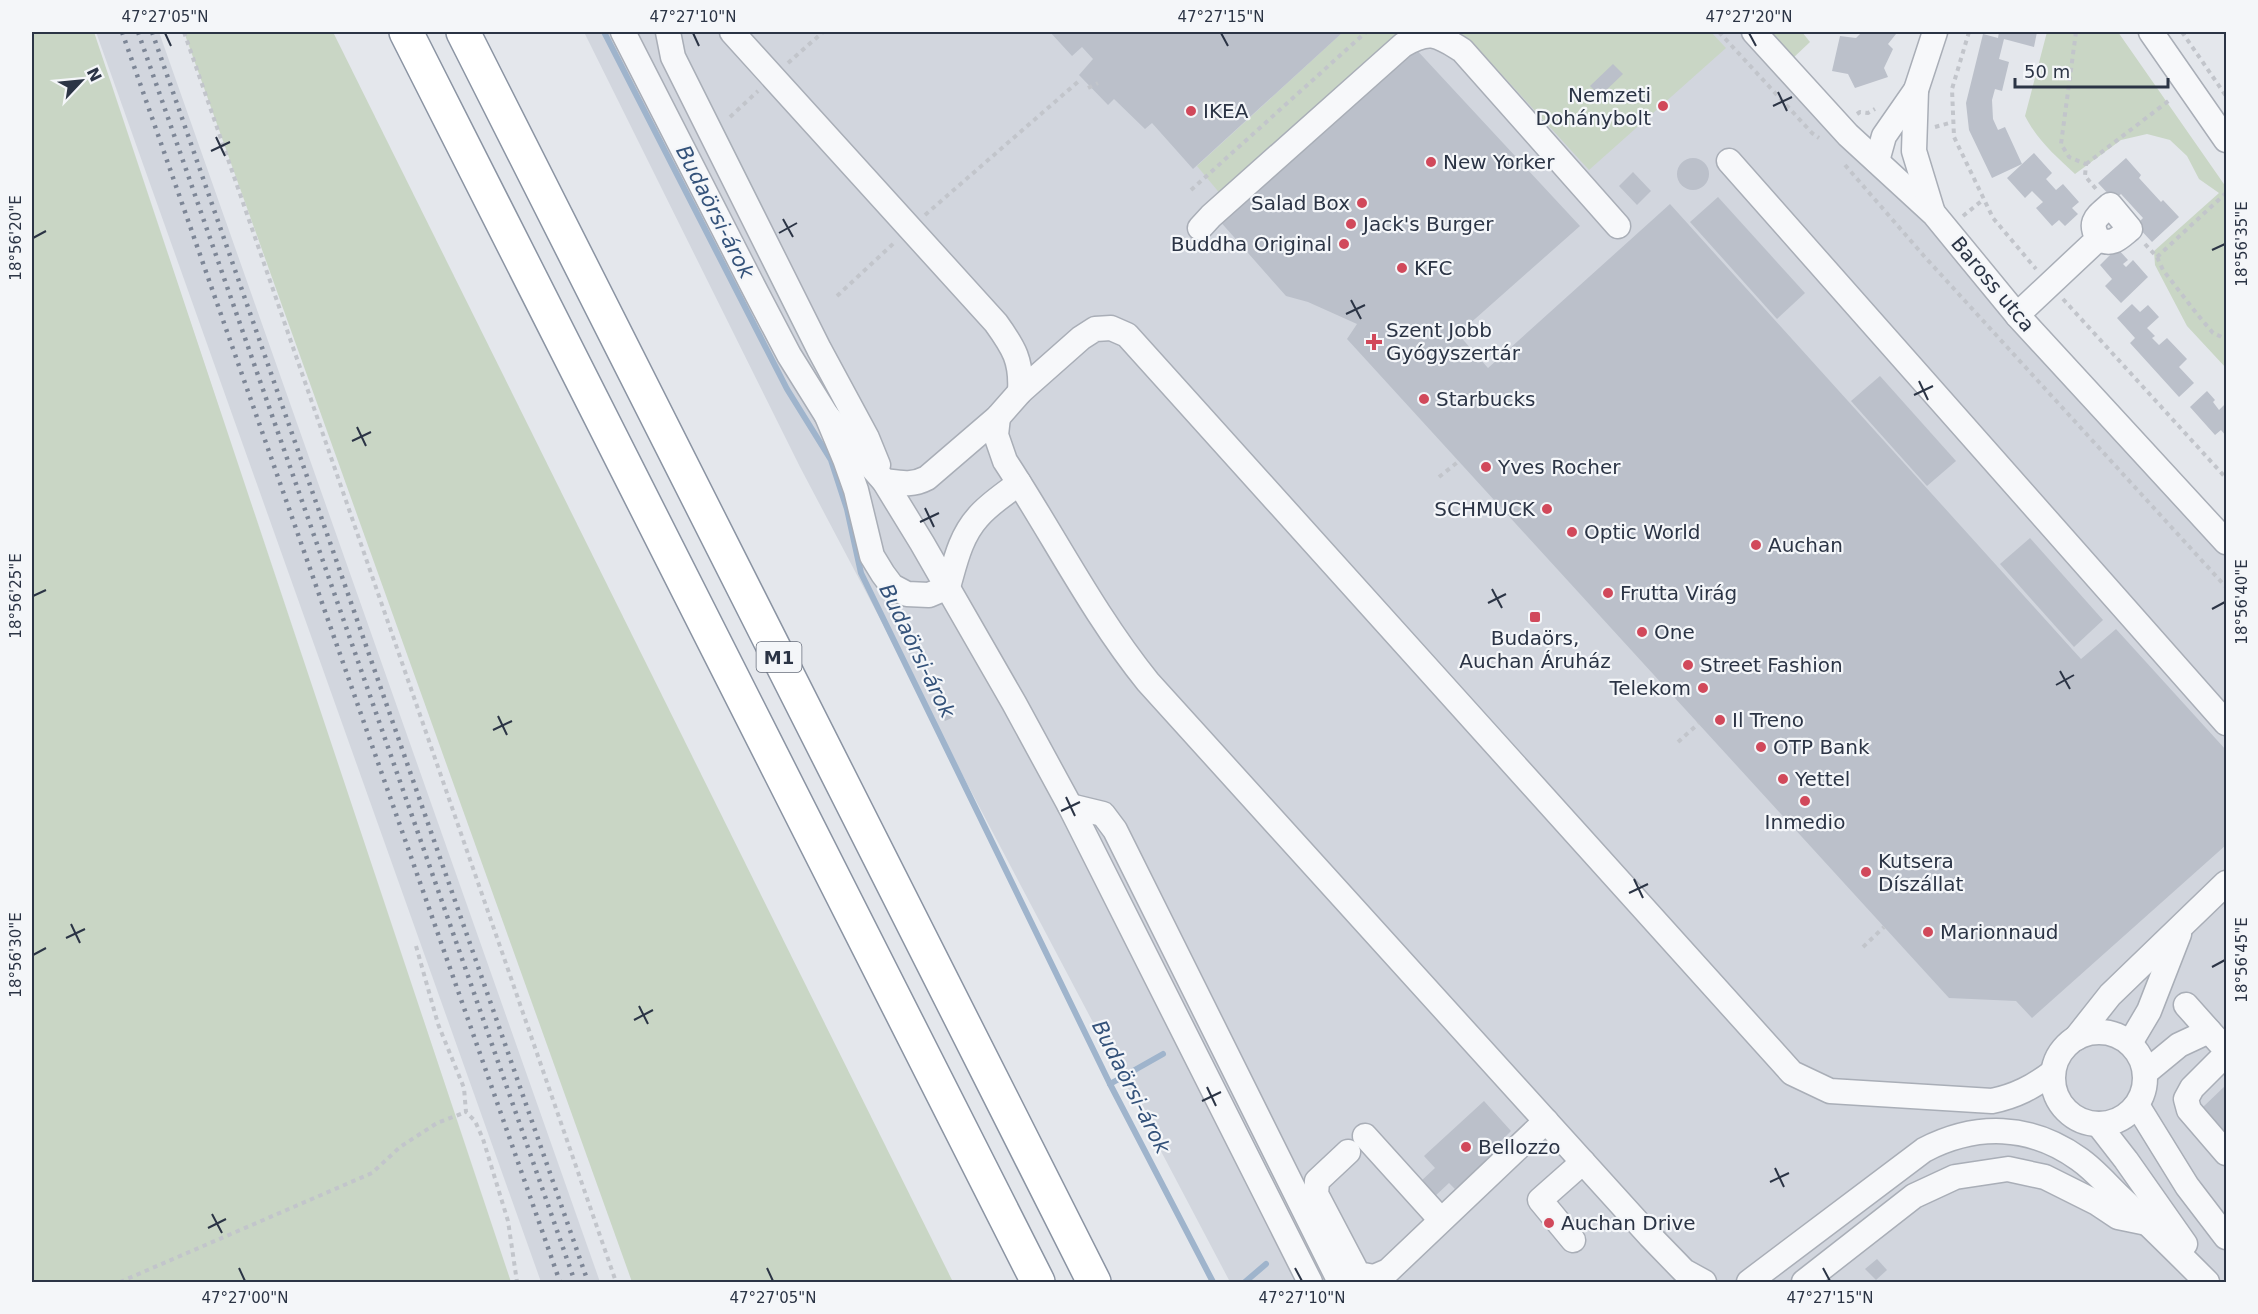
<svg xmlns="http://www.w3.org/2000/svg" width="2258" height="1314" font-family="'DejaVu Sans',sans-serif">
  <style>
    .built { fill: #d2d6de }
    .green { fill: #c9d6c5 }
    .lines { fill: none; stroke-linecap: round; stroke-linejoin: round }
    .stream { stroke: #9fb4cc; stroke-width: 6 }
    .building { fill: #bbc0ca }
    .minor-casing { stroke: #a9aeb7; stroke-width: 27 }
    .highway-casing { stroke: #8b94a3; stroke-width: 36 }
    .path { stroke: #c2c5cb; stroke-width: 4; stroke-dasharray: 4.5 4.5; stroke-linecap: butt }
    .minor { stroke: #f7f8fa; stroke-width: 24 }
    .highway { stroke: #fff; stroke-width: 33 }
    .rail { stroke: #7d8696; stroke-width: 4.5; stroke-dasharray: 3 6; stroke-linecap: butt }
    .ticks { fill: none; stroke: #2b3445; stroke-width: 2 }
    .poi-dot { fill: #d1495b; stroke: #f4f6f9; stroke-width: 2 }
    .labels { text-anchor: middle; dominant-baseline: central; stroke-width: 4.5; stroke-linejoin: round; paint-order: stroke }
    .shield { fill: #f4f6f9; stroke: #676e7b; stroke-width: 1.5 }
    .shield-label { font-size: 18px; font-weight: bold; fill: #2b3445 }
    .poi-label { font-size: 20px; fill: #2b3445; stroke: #f4f6f9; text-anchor: start }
    .street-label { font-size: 20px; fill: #2b3445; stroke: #f4f6f9 }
    .water-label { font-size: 21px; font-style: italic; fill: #34527a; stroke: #f4f6f9 }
    .neatline { fill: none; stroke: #2b3445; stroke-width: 2 }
    .ticks-label { font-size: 15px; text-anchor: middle; fill: #2b3445 }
  </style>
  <rect width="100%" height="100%" fill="#e4e7ec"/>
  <g class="built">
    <polygon points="96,32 159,32 600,1282 541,1282"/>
    <polygon points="584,32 1740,32 1841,144 1928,218 2226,551 2226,1282 1230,1282 800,467"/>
  </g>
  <g class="green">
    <polygon points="32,32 94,32 511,1282 32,1282"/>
    <polygon points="184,32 333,32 953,1282 632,1282"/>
    <polygon points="1343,32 1412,32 1222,196 1197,166"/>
    <polygon points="1452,32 1711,32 1726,48 1589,170 1474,44"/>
    <polygon points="1767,32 1802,32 1810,42 1792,59"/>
    <path d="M2047,32H2118L2226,187V368L2187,326L2155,265L2154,251L2219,193L2199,179L2187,156L2170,140L2147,134L2121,140L2075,174C2055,155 2038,141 2025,116Z"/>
  </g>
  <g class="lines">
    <g class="stream">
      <polyline points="604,32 787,389 831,460 847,509 861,573 1110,1084 1213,1282"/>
      <polyline points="1110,1084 1163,1054"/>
      <polyline points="1245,1282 1266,1264"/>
    </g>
  </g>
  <g class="building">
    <polygon points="1050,32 1343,32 1193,169 1152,123 1145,129 1114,99 1108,105 1079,75 1093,59 1082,47 1072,56"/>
    <polygon points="1862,32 1893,32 1896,34 1888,44 1893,49 1884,68 1888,77 1855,88 1848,74 1832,71 1840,36 1856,38"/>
    <polygon points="1999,32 2037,32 2034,47 2004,39 1999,59 2009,62 2002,91 1995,89 1992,100 1993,119 1998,130 2005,127 2022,164 1992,178 1969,130 1966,103 1983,34 1998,38"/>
    <polygon points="1413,46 1580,226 1458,334 1488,368 1670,204 2081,659 2116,629 2226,750 2226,845 2032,1018 2016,1001 1949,998 1347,339 1357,324 1308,302 1286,296 1218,219"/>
    <polygon points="1613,64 1623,74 1600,96 1590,86"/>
    <polygon points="2034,153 2052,173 2046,179 2056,190 2063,184 2079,202 2072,208 2078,214 2065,226 2059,220 2052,226 2036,208 2043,202 2032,191 2025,198 2007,178"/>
    <polygon points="2126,158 2141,175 2139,178 2161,202 2163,200 2179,217 2152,242 2136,225 2143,218 2121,194 2114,200 2098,183"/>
    <circle cx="1693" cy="174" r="16"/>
    <polygon points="1633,172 1651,191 1637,205 1619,186"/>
    <polygon points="1718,197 1805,293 1777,319 1690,222"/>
    <polygon points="2117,248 2128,260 2123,264 2126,267 2133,260 2148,277 2121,303 2105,286 2112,279 2100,265"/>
    <polygon points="2132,304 2140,312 2148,305 2159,317 2147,328 2155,336 2152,338 2159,345 2167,338 2187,359 2179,367 2194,383 2179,397 2130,343 2135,338 2117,318"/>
    <polygon points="1880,376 1956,461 1927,486 1851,401"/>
    <polygon points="2207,391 2215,400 2213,402 2219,410 2226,403 2226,436 2221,430 2215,435 2190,407"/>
    <polygon points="2030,538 2103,620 2074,647 2000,564"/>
    <polygon points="945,699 954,717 945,721 936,703"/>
    <polygon points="2226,1085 2226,1135 2202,1108"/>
    <polygon points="1484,1101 1511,1131 1497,1145 1502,1150 1488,1163 1486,1161 1455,1189 1449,1183 1434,1197 1420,1182 1435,1168 1424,1156"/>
    <polygon points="1877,1259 1887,1270 1876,1280 1865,1269"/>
  </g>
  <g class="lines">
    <defs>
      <g id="minor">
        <polyline points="623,32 756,292 789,355 827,416 845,459 856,490 872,556 883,574 892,586 907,594 929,595 948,587"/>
        <polyline points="668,32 673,57 819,349 867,438 878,465"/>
        <path d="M732,32L996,323C1014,348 1022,361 1020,392"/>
        <polyline points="1754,32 1848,135 1934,214 2017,315 2226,542"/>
        <polyline points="2151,32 2226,140"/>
        <polyline points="1916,90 1914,151 1932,210"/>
        <polyline points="1729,161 2226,723"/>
        <polyline points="1877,161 1884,136 1916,90 1935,32"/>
        <path d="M1200,228L1211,216L1403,45C1431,29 1437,35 1462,50L1618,226"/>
        <path d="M2017,315L2098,239C2113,246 2119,238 2130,229L2110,205C2097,217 2088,221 2098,239"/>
        <polyline points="827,416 884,481 922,543 1014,703 1070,806 1310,1282"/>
        <path d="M998,417L996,435L1005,461C1053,534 1093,614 1148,682L1650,1236L1684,1271L1704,1282"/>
        <path d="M884,481C900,483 912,486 927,478L998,417L1020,392L1081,338L1095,329L1111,328L1127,335L1792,1073L1830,1091L1992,1101C2016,1096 2033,1087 2053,1072"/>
        <path d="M948,587C955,563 960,537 978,517C989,504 1005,494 1019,483"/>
        <polyline points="1070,806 1103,814 1115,830 1340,1282"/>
        <polyline points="2186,1005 2219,1042"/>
        <circle cx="2099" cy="1078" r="46"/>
        <polyline points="2076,1038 2110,995 2226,883"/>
        <polyline points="2130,1043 2149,1011 2179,934"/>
        <polyline points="2226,1054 2192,1088 2186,1099 2189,1110 2226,1153"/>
        <polyline points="2145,1073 2179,1045 2209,1031"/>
        <polyline points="2137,1105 2187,1186 2226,1237"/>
        <polyline points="2098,1124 2126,1160 2185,1244"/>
        <polyline points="1365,1136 1441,1220"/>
        <polyline points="1348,1152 1317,1181 1316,1194 1358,1274 1374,1277 1388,1271 1546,1121"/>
        <polyline points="1573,1240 1540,1200 1583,1162"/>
        <path d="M1749,1282L1924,1150C1976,1123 2030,1124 2079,1159C2095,1170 2108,1186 2122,1199C2151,1226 2179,1254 2207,1282"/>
        <polyline points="1804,1282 1914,1196 1955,1177 2008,1169 2045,1177 2097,1203 2118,1217 2147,1223"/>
      </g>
      <g id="highway">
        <polyline points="406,32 1038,1282"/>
        <polyline points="463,32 1094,1282"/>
      </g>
    </defs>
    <use href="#minor" class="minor-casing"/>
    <use href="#highway" class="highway-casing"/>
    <g class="path">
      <polyline points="184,32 616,1282"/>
      <polyline points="1719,32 1812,133 1819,138"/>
      <polyline points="1969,32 1952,89 1954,137 1993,218 2036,269"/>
      <polyline points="2076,32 2061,144 2069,157 2086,164 2085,176 2096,189"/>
      <polyline points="2182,32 2226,96"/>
      <polyline points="788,63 823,32"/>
      <polyline points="1088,88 1098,83"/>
      <polyline points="1857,114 1860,112 1868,113 1875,109"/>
      <polyline points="730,117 758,91"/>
      <polyline points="1935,127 1953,122"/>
      <polyline points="2086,164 2171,99"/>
      <polyline points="1845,165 1924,256 2226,587"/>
      <polyline points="1191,190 1366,32"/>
      <polyline points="925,215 1080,80"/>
      <polyline points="1963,216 1984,199"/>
      <polyline points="2145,244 2157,257 2163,270 2197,314 2213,333 2226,339"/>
      <polyline points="2157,257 2226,193"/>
      <polyline points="837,296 895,242"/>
      <polyline points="2063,299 2226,478"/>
      <polyline points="1439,477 1459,461"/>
      <polyline points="1678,742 1699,723"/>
      <polyline points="416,946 438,1024 464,1088 466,1112 475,1121 483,1139 508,1221 517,1282"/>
      <polyline points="1863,947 1884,927"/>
      <polyline points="120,1282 372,1173 400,1147 437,1123 466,1112"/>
    </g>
    <use href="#minor" class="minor"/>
    <use href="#highway" class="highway"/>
    <g class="rail">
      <polyline points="122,32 560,1282"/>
      <polyline points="138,32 575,1282"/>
      <polyline points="152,32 588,1282"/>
    </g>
  </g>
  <path class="ticks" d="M165,33L171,46M693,33L699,46M1221,33L1228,46M1749,33L1756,46M1778,92L1787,111M1773,106L1792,97M216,137L225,156M211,151L230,142M783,219L793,237M779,233L797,223M33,238L46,231M2212,250L2225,244M1351,300L1361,319M1346,314L1365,305M1919,381L1928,400M1914,395L1933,386M357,427L366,446M352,441L371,432M925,508L934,527M920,522L939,513M1492,589L1502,608M33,596L46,590M1488,603L1506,594M2212,609L2225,602M2060,671L2070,689M2056,685L2074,675M498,716L507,735M493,730L512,721M1066,797L1075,816M1061,811L1080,802M1634,879L1643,898M1629,893L1648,884M71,924L80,943M66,938L85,929M33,955L46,948M2212,967L2225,960M639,1006L648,1024M634,1020L653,1010M1207,1087L1216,1106M1202,1101L1221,1092M1775,1168L1784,1187M1770,1182L1789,1173M212,1214L222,1233M208,1228L226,1219M239,1268L245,1281M767,1268L773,1281M1295,1268L1302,1281M1823,1268L1830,1281"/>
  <g class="poi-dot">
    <circle cx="1663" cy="106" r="6"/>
    <circle cx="1191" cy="111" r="6"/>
    <circle cx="1431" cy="162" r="6"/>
    <circle cx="1362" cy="203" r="6"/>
    <circle cx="1351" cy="224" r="6"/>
    <circle cx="1344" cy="244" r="6"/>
    <circle cx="1402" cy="268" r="6"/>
    <path d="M1371 333h6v6h6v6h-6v6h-6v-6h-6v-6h6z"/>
    <circle cx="1424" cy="399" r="6"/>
    <circle cx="1486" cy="467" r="6"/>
    <circle cx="1547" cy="509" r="6"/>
    <circle cx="1572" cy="532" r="6"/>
    <circle cx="1756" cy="545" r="6"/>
    <circle cx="1608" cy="593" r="6"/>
    <rect x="1529" y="611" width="12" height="12" rx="3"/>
    <circle cx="1642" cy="632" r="6"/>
    <circle cx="1688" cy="665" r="6"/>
    <circle cx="1703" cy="688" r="6"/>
    <circle cx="1720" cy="720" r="6"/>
    <circle cx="1761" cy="747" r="6"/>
    <circle cx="1783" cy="779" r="6"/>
    <circle cx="1805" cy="801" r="6"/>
    <circle cx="1866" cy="872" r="6"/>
    <circle cx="1928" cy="932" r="6"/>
    <circle cx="1466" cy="1147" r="6"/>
    <circle cx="1549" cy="1223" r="6"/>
  </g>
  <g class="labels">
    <rect class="shield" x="756.5" y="642" width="45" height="30" rx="4.5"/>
    <g class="shield-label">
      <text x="779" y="657">M1</text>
    </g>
    <g class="poi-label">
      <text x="1651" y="95" text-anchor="end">Nemzeti<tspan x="1651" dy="23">Dohánybolt</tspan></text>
      <text x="1203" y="111">IKEA</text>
      <text x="1443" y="162">New Yorker</text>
      <text x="1350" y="203" text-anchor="end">Salad Box</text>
      <text x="1363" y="224">Jack's Burger</text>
      <text x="1332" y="244" text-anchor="end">Buddha Original</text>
      <text x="1414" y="268">KFC</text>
      <text x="1386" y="330">Szent Jobb<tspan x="1386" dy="23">Gyógyszertár</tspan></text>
      <text x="1436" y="399">Starbucks</text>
      <text x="1498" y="467">Yves Rocher</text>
      <text x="1535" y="509" text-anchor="end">SCHMUCK</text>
      <text x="1584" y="532">Optic World</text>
      <text x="1768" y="545">Auchan</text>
      <text x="1620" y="593">Frutta Virág</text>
      <text x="1654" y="632">One</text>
      <text x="1535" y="638" text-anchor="middle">Budaörs,<tspan x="1535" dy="23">Auchan Áruház</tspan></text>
      <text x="1700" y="665">Street Fashion</text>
      <text x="1691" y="688" text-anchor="end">Telekom</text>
      <text x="1732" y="720">Il Treno</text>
      <text x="1773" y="747">OTP Bank</text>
      <text x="1795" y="779">Yettel</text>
      <text x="1805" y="822" text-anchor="middle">Inmedio</text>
      <text x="1878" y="861">Kutsera<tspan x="1878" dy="23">Díszállat</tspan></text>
      <text x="1940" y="932">Marionnaud</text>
      <text x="1478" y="1147">Bellozzo</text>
      <text x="1561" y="1223">Auchan Drive</text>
    </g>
    <g class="street-label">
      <text transform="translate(1993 284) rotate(50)">Baross utca</text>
    </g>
    <g class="water-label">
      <text transform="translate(715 212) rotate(63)">Budaörsi-árok</text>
      <text transform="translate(917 651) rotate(64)">Budaörsi-árok</text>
      <text transform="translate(1131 1087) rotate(63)">Budaörsi-árok</text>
    </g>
  </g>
  <rect width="2258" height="1314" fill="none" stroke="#f4f6f9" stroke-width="66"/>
  <g transform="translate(81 81) rotate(64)" stroke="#f4f6f9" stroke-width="4.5" paint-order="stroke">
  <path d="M0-4.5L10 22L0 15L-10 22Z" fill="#2b3445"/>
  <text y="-9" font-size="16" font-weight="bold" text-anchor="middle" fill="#2b3445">N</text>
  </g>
  <path d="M2015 78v9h153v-9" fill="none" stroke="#2b3445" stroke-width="3"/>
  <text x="2024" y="78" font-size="18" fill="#2b3445" stroke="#f4f6f9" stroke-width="4.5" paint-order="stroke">50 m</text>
  <rect x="33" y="33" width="2192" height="1248" class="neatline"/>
  <g class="ticks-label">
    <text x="165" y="22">47°27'05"N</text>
    <text x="693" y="22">47°27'10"N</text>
    <text x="1221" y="22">47°27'15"N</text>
    <text x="1749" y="22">47°27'20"N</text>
    <text transform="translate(16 238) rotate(-90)" y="5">18°56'20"E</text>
    <text transform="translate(2242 244) rotate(-90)" y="5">18°56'35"E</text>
    <text transform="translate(16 596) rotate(-90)" y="5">18°56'25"E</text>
    <text transform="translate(2242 602) rotate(-90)" y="5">18°56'40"E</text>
    <text transform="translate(16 955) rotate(-90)" y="5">18°56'30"E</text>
    <text transform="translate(2242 960) rotate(-90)" y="5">18°56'45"E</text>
    <text x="245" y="1303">47°27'00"N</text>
    <text x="773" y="1303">47°27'05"N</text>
    <text x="1302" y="1303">47°27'10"N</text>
    <text x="1830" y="1303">47°27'15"N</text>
  </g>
</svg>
